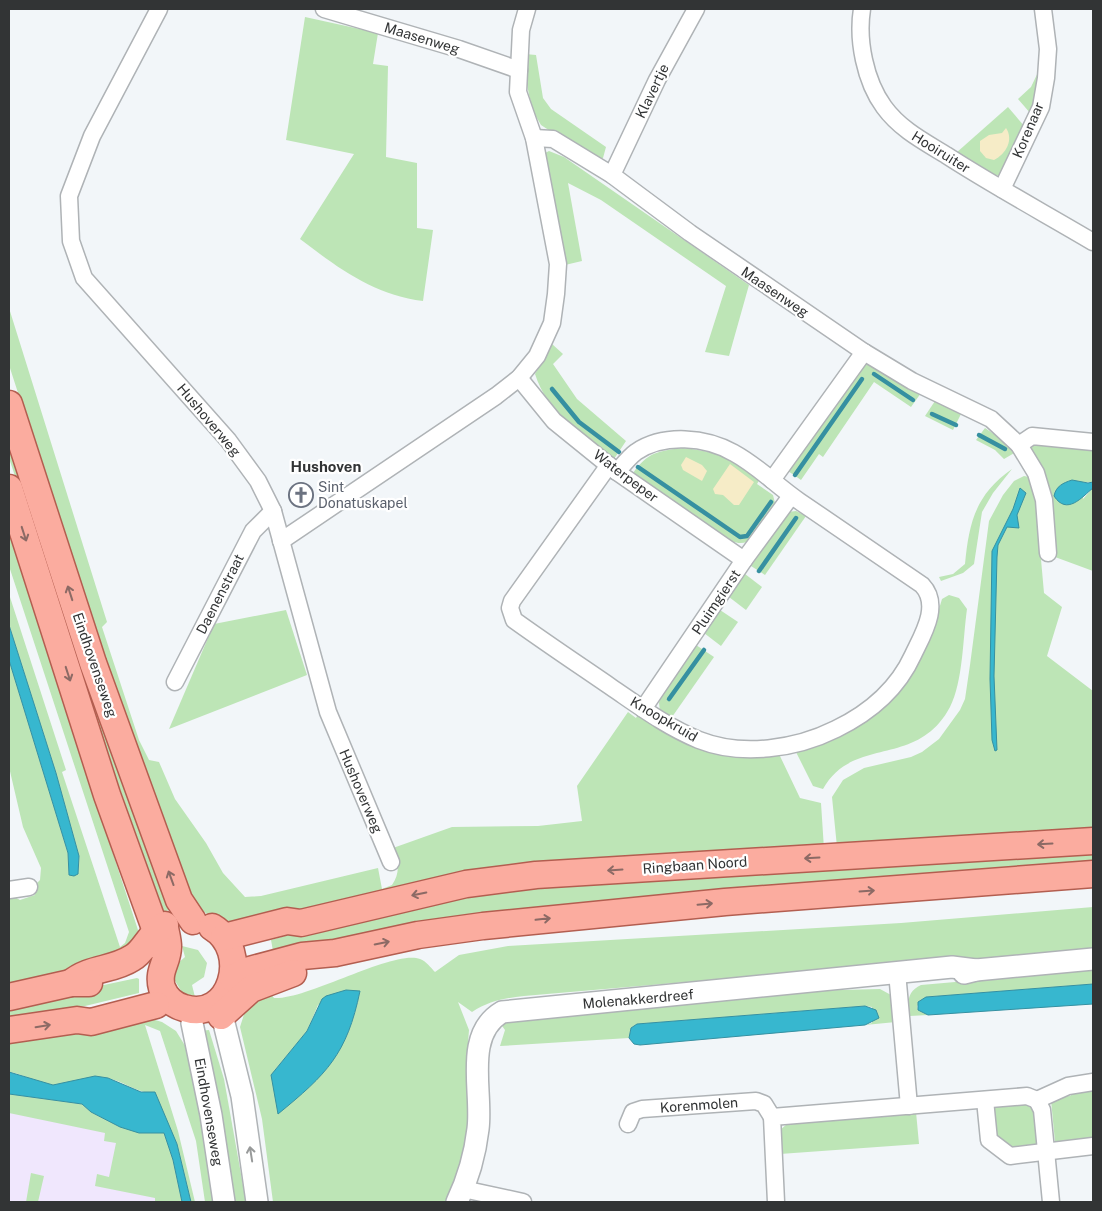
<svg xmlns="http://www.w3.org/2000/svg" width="1102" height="1211" font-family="'Public Sans',sans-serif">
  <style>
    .commercial { fill: #f0e7fd }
    .green { fill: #bde5b6; fill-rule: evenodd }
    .sand { fill: #f6ecc7 }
    .water { fill: #37b7cf; stroke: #3690a1 }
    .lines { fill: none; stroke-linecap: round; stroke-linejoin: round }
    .stream { stroke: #3690a1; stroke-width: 4.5 }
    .minor-casing { stroke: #afb3b6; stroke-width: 19 }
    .tertiary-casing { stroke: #afb3b6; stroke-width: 24 }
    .primary-casing { stroke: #b35e50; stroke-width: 29 }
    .minor { stroke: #fff; stroke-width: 16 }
    .tertiary { stroke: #fff; stroke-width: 21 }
    .primary { stroke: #fbac9f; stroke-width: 26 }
    .oneway { stroke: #8c6a65 }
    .oneway2 { stroke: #989a9a }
    .labels { text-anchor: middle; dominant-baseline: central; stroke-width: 4.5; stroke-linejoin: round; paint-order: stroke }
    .street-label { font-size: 14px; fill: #323435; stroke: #fff }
    .worship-label { font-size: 14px; fill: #5b616d; stroke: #fff; text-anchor: start }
    .neighbourhood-label { font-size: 15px; font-weight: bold; fill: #323435; stroke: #fff }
  </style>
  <rect width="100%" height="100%" fill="#f2f6f9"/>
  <polygon class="commercial" points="9,1081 170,1117 183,1202 9,1202"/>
  <g class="green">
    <path d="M305,17L378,33L373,64L388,66L386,157L417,163V228L433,230L423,301C374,295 338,268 300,239L354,154L286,140Z"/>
    <polygon points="525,54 536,55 543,98 551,109 606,147 603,158 596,161 541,125 534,113 529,95 525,73"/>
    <polygon points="1042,64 1041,83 1031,114 1018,99 1031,87"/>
    <polygon points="1008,107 1025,127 1000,175 995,176 956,153"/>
    <polygon points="549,151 564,157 749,285 729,356 705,352 726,286 601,200 568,183 582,261 565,265 543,154"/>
    <path d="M9,308L107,622L102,627L139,740L149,760L159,762L175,799L206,843L223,873L245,897L261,896L378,868L382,889L392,885C401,872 398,862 393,848L452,827L538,826L582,821L577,786L628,712L636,718L638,714L654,725L779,754L800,798L821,803L824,849L232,925L212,917L195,906L116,696L9,365Z"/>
    <path d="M552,344L563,354L553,364L577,399L626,441L614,459C583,435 547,413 535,374Z"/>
    <polygon points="869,363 921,393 911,407 874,382 823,457 819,454 801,480 788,471 862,367"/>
    <polygon points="935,401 961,414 953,430 925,416"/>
    <polygon points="9,423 174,908 164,912 101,736 9,458"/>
    <polygon points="985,428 1007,443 1016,452 1004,459 995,450 976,440"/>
    <polygon points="1037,440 1093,448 1093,482 1081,482 1083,499 1093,488 1093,571 1055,557 1051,519 1026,449"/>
    <path d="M683,448C718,452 732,458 761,477L757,484L773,495L776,507C766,522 753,551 732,541L633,473C648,452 658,451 683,448Z"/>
    <path d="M1012,469L993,493L982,512L974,564L963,573L941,581L939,577L953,574L965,564C969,522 976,494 1012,469Z"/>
    <polygon points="1024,476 1029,477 1040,499 1039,537 1044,593 1062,607 1047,656 1093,691 1093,827 1054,835 837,847 832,797 843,780 864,768 911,757 922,752 939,739 960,710 965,699 970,665 989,521 1003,495 1014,481"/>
    <polygon points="796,511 806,516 765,575 751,566 788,512"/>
    <polygon points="9,532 20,563 36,596 46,649 138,930 137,937 122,956 9,989 9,894 20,900 35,895 33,887 40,880 41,868 23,827 9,767 9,660 68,853 69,875 78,874 79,856 56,773 9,625 9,594 66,770 62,772 120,947 125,943 129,932 9,566"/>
    <polygon points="745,574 762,587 746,610 729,597"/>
    <path d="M949,595L959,598L967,609C963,637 963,682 950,707C917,769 853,735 823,789L813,786L796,752L915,668L931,636L942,599Z"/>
    <polygon points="286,610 307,675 169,729 214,624"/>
    <polygon points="720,610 738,622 721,646 704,633"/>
    <polygon points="696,645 714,657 672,717 660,712 659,703 661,694"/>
    <polygon points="1093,849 1093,866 273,951 271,940 336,921 487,890"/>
    <path d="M1093,907V949L862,971L686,982L524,996C505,998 489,1001 472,1012L458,1002L469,1030L468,1043L473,1076L470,1134L449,1202H273L262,1119L240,1027L247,1005L270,993L274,998C307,1000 394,949 420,959C426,961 431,968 435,972L459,955L508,946L901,923ZM360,991C348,1052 326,1075 278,1113L274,1071L307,1031L318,1005Z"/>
    <polygon points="182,946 198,950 207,963 204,977 192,985 195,997 183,994 174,979 177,964 185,957"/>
    <path d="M1093,970V984L926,997L917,1006L918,1010L928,1015L910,1016C907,1001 907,992 921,985Z"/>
    <polygon points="137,978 139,979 139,993 56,1013 9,1017 9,1005"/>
    <polygon points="880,989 891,995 896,1022 865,1025 872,1023 872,1007 865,1006 637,1024 631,1028 629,1038 500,1046 505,1030 500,1023 802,991"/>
    <path d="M145,1017L162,1022L176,1031L192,1057L220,1202H205L196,1141L160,1031L145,1025L178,1131L195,1202H191L177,1144L150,1093C134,1091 123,1081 107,1078C88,1074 72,1086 53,1085C39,1084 24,1074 9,1072V1041Z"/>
    <polygon points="209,1030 224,1079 246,1202 231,1202 199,1031"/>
    <polygon points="1093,1088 1093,1140 1055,1142 1051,1100 1055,1097 1070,1096 1076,1090"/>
    <polygon points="9,1094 82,1104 91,1112 120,1127 164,1133 173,1160 182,1202 155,1202 155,1198 95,1186 97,1174 109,1177 116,1143 104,1141 105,1133 9,1113"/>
    <path d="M1026,1104C1041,1108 1038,1132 1040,1145L1009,1150L996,1136L993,1107Z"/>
    <polygon points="916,1112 919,1144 780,1154 779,1131 787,1124"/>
    <polygon points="31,1173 44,1176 38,1202 26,1202"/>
  </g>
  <g class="sand">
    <path d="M1006,128C1014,140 1006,154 994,160L986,158L980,151V141L989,135L1002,133Z"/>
    <polygon points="686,457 702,465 707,471 702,481 683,470 681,465"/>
    <polygon points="730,464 754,482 739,505 734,505 723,495 715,494 713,489"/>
  </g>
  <g class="water">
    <path d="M1072,480L1088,483L1093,482V488C1082,497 1067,516 1054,496C1056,486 1063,483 1072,480Z"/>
    <polygon points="1020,488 1026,493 1017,515 1019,528 1007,527 998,545 997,557 994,676 997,750 995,751 992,740 990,679 992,551 1013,509"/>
    <polygon points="9,625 56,773 79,856 78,874 74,876 69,875 68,853 9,660"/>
    <polygon points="1093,984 1093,1004 928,1015 918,1010 918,1002 926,997"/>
    <path d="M346,990L360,991C347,1054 327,1074 278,1114L271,1075L307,1031L322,999L326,996Z"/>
    <polygon points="865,1006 876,1010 879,1018 865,1025 640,1045 634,1044 629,1038 631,1028 637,1024"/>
    <polygon points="9,1072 53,1085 95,1076 108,1078 141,1092 155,1092 177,1144 191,1202 182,1202 173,1160 164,1133 139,1133 120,1127 91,1112 82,1104 9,1094"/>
  </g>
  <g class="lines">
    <g class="stream">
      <polyline points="874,374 913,400"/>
      <polyline points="552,389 579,422 619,452"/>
      <polyline points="932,414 956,425"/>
      <polyline points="979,435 1005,449"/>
      <polyline points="638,467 740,537 747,536 771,502"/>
      <polyline points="795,475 862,379"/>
      <polyline points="759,571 796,518"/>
      <polyline points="669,699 704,650"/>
    </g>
    <defs>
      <g id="minor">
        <polyline points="159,9 92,136 69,196 71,241 84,278 228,440 258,481 273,511 328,712 391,862"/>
        <polyline points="324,9 459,49 519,70"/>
        <path d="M862,9C857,40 865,81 884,107C900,129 923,141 946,155C994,186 1044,213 1093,242"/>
        <polyline points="534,138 553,139 612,175 690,233 864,352 912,381 991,419 1019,445 1036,473 1044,500 1048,553"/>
        <polyline points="612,175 657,80 696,9"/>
        <polyline points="1002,189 1041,107 1046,78 1048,49 1043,9"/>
        <polyline points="519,378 554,421 617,472 744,560"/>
        <polyline points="1019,445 1032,436 1093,442"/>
        <path d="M609,465L512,601L510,608L514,620C546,643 579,665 611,687C639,706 667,727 699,740C742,757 796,749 836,729C869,713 897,690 913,655C923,634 941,605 922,585C881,557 840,529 799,501C777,486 758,466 734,453C706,437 664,433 636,452C629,457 623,465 617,472"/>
        <polyline points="772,480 864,352"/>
        <polyline points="281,541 496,396 519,378 537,356 552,323 556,294 558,264 534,138 518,92 521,30 527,9"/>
        <polyline points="175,682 253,531 273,511"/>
        <polyline points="643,709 744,560 791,496"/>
        <polyline points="9,890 29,887"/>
        <polyline points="897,972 909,1106"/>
        <polyline points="985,1100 989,1140 1010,1156 1093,1146"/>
        <polyline points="1037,1100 1042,1110 1051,1202"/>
        <polyline points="628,1124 633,1112 642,1109 756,1101 764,1104 772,1117"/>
        <polyline points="463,1189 523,1202"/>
        <polyline points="776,1202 772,1117 1027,1096 1037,1100 1068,1086 1093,1082"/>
      </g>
      <g id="tertiary">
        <polyline points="964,973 976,970 1093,959"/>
        <polyline points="222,1015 242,1096 257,1202"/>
        <polyline points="192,1023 211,1115 224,1202"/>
        <path d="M457,1202C468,1179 475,1155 478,1129C483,1092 463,1035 502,1012L952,967L976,970"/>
      </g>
      <g id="primary">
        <polyline points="9,404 93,663 179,900 193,921"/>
        <polyline points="9,488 107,795 156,931 157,945"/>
        <path d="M165,928C166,934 168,940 168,947C168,962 157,971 162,988C166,998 173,1005 184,1008C231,1023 252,951 212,927"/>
        <polyline points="224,937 287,921 301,923 466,884 536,875 1093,841"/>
        <polyline points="233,978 246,971 302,956 335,953 418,935 483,926 725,902 1093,874"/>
        <path d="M71,983C90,967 112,971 132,958C145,951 148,935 165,925"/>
        <polyline points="9,997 71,983 89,983"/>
        <polyline points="221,1016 251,989 293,973"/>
        <polyline points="9,1030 77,1020 91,1022 156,1005"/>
      </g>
    </defs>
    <use href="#minor" class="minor-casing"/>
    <use href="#tertiary" class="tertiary-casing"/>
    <use href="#primary" class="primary-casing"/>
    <use href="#minor" class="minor"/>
    <use href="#tertiary" class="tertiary"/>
    <use href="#primary" class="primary"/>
  </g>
  <defs><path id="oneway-shaft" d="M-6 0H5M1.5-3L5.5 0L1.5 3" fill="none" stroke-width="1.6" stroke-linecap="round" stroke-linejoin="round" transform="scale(1.25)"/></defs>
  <g class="oneway">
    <use href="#oneway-shaft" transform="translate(24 534) rotate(72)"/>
    <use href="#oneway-shaft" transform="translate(70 593) rotate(-108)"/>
    <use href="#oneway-shaft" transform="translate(68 674) rotate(72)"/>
    <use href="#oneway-shaft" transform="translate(1045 844) rotate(177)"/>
    <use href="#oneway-shaft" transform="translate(812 858) rotate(177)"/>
    <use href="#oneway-shaft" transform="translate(615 870) rotate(176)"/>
    <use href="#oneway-shaft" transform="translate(171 878) rotate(-110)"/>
    <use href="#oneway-shaft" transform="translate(867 891) rotate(-4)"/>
    <use href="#oneway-shaft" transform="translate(419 894) rotate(168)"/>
    <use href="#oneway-shaft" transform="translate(705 904) rotate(-5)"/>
    <use href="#oneway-shaft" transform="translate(543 919) rotate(-6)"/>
    <use href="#oneway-shaft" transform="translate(382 943) rotate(-11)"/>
    <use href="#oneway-shaft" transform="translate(43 1026) rotate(-9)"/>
  </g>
  <use class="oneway2" href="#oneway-shaft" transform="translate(251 1154) rotate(-99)"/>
  <defs>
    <symbol id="church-ring" viewBox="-11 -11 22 22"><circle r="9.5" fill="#fff" stroke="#6b7280" stroke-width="1.5"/><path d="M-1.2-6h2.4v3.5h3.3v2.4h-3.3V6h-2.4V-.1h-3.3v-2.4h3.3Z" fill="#6b7280"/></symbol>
  </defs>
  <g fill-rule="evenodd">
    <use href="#church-ring" x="287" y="481" width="28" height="28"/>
  </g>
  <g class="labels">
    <g class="street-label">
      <text transform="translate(422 38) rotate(17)">Maasenweg</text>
      <text transform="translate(652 91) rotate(-64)">Klavertje</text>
      <text transform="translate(1028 130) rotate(-67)">Korenaar</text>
      <text transform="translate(941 152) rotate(32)">Hooiruiter</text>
      <text transform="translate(775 292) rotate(34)">Maasenweg</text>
      <text transform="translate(209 420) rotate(50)">Hushoverweg</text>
      <text transform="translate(626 476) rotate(37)">Waterpeper</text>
      <text transform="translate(220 594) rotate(-63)">Daenenstraat</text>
      <text transform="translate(716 602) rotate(-56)">Pluimgierst</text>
      <text transform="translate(95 665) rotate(71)">Eindhovenseweg</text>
      <text transform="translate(664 719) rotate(30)">Knoopkruid</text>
      <text transform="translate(361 791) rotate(67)">Hushoverweg</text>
      <text transform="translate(695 865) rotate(-4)">Ringbaan Noord</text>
      <text transform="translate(638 999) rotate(-5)">Molenakkerdreef</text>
      <text transform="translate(699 1105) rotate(-4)">Korenmolen</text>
      <text transform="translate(209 1112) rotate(80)">Eindhovenseweg</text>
    </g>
    <g class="worship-label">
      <text x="318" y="487">Sint<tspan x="318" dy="16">Donatuskapel</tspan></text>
    </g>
    <g class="neighbourhood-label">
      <text x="326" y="466">Hushoven</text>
    </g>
  </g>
  <rect width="1102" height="1211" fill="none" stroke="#323435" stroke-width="20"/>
</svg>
